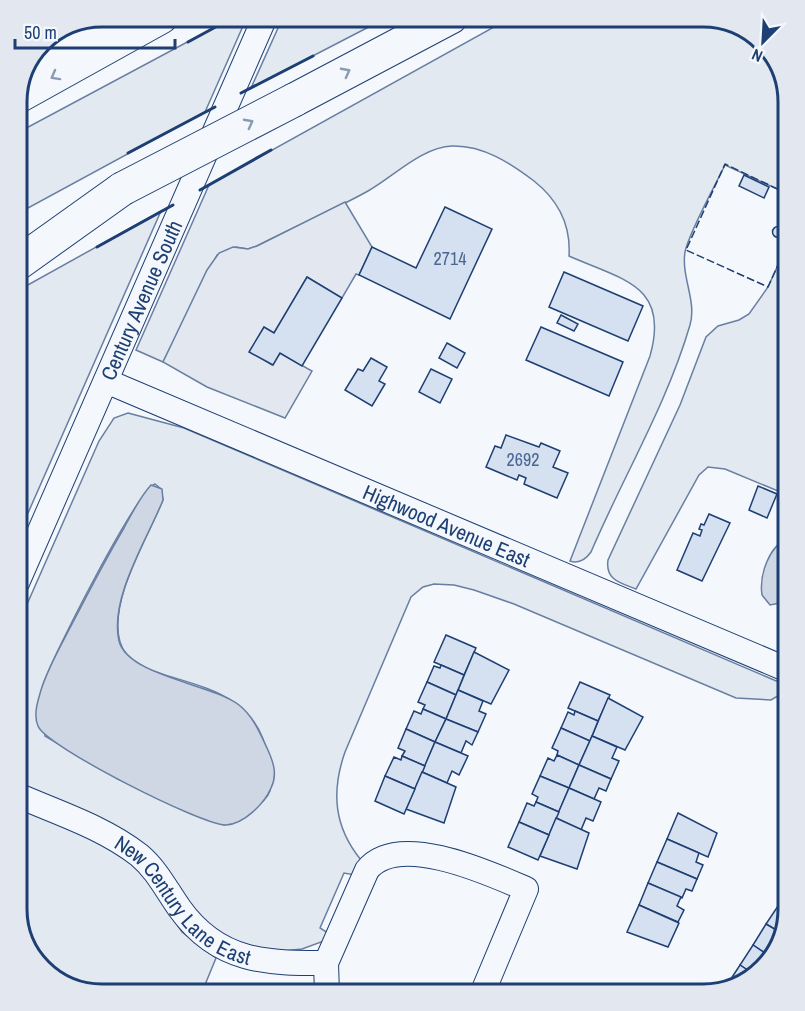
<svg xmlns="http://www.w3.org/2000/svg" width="805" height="1011" font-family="'Archivo Narrow',sans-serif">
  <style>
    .green { fill: #e3e9f0; stroke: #687fa3; stroke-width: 1.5; fill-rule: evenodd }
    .parking { fill: #e3e8f0; stroke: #687fa3; stroke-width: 1.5 }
    .water { fill: #cfd7e4; stroke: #687fa3; stroke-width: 1.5 }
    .building { fill: #d5e0f0; stroke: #1d3f73; stroke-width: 1.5 }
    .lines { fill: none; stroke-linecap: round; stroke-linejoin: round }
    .minor-casing { stroke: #1d3f73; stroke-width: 26 }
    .highway-casing { stroke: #1d3f73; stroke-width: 35 }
    .minor { stroke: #f4f7fb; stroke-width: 24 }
    .highway { stroke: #f4f7fb; stroke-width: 33 }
    .highway-bridge-casing { stroke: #1d3f73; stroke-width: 35; stroke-linecap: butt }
    .highway-bridge { stroke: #f4f7fb; stroke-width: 33 }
    .fence { stroke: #1d3f73; stroke-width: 1.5; stroke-dasharray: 8 3; stroke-linecap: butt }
    .wall { stroke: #1d3f73; stroke-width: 3 }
    .oneway { stroke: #889bb7 }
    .labels { text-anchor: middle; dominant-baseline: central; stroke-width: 4.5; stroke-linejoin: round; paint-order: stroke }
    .number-label { font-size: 18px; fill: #4b6792 }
    .street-label { font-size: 21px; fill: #1d3f73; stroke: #f4f7fb }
    .rim { fill: none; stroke: #1d3f73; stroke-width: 3 }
  </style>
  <rect width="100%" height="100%" fill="#f4f7fb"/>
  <g class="green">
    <polygon points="234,17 247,17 205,112 17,214 17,133"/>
    <polygon points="283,17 388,17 251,88"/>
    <path d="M512,17H708L745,28L774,54L788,102V194L725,165C715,186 689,232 685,252C681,277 697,301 690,325C667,404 623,477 591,552C586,559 579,564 570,561L650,356C670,285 623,280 569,256C571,225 558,200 534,181C510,163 483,145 452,146C422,147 393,177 368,191C332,211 294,227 257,246L248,249L236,247L217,255L163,362L136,350L209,185Z"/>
    <polygon points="161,211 17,538 17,291"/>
    <path d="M788,243V486L778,491L725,469L708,467L699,475L636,589C621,583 605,580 608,560L680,405L706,337L718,326L739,320L749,314L768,287Z"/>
    <path d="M128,413L184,428L788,686V690L771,700L736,698L514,604L474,590L454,585L434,584L423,587L411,597L345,752C331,792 334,827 361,860L355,875L344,873L320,928L328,933L324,941L302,949L283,951L258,950L223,935L196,913L166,867L93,816L17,783V627L99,441L114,418ZM155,484L161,489L163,500C148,537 108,601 120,642C134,693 255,664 268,759C269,767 272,777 271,786C270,805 238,816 224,825L193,814L118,779L45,736C44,721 38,699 43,685C52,657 136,492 155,484Z"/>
    <polygon points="17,806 91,838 118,853 144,875 182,932 216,958 202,992 199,994 102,994 64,986 31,957 17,909"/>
  </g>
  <polygon class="parking" points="345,202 372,247 359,275 356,274 342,298 307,277 274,333 264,327 250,351 272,365 280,353 312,371 285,418 207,387 163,362 207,270 219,253 233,247 248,249 257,246"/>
  <g class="water">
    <path d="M151,485L162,489L163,500C148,538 109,598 119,641C128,676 212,684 239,705C253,716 260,733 267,748C273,761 278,774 271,788C264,804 244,824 226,825C203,826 45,746 38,726C33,714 38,701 41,690C48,668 60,647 71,626C88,593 105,560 124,528C132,513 140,497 151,485Z"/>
    <path d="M788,538V591L780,603L770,605L762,595C759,575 769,546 788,538Z"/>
  </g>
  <g class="building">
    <polygon points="744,175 769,187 764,198 739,186"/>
    <polygon points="445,207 492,229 450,319 359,275 372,247 416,268"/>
    <circle cx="778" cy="232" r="5.5"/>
    <polygon points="564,272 643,306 628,341 549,307"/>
    <polygon points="307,277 342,298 302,366 280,353 273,365 249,352 264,327 274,333"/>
    <polygon points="561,315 578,324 574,331 557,323"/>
    <polygon points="541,327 623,362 609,396 526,360"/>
    <polygon points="447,343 465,353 457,368 439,358"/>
    <polygon points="371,358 387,367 379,381 385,384 372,406 345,390 358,369 363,371"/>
    <polygon points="431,369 452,379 440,403 419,392"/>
    <polygon points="506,435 539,447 541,443 560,451 553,467 568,473 557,498 524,484 526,478 519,475 517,480 486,467 495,446 501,448"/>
    <polygon points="758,486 777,494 767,518 749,510"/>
    <polygon points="709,514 730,523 702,581 677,570 693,533 700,536 702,530 699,529 701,524 704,525"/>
    <polygon points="446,635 476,648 464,675 434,662"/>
    <polygon points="474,652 509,670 491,704 458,690"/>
    <polygon points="441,665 464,675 456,695 427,682 434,666 440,668"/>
    <polygon points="427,682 456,695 446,719 423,709 425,705 418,702"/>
    <polygon points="580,682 610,695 598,721 568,708"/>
    <polygon points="458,690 483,701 479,711 486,714 478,732 446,719"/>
    <polygon points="608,698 643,717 625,750 592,736"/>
    <polygon points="423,709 446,719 435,742 406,729 414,711 421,714"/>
    <polygon points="575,711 598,721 590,741 561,728 568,712 574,715"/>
    <polygon points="446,719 478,732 472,745 466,741 461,753 435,742"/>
    <polygon points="561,728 590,741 579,765 557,755 558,751 552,748"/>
    <polygon points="406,729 435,742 425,766 402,756 405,751 398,748"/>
    <polygon points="592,736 617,747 612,758 619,761 611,779 579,765"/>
    <polygon points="435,742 468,756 459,775 452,771 447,783 422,772"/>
    <polygon points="557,755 579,765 569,788 540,776 548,758 554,761"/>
    <polygon points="402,756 425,766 415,789 385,776 394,757 401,760"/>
    <polygon points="579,765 611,779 606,791 599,788 594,799 569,788"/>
    <polygon points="422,772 456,787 444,823 406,809"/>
    <polygon points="385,776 415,789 404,814 375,801"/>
    <polygon points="540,776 569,788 559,812 536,802 538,797 532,794"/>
    <polygon points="569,788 601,802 593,821 586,818 581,830 556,818"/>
    <polygon points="536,802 559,812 549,835 519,822 527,803 534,806"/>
    <polygon points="678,813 717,833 708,857 667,839"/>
    <polygon points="556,818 589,833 577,869 540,856"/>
    <polygon points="519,822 549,835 538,860 508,847"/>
    <polygon points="667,839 699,853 696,862 703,865 697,879 657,862"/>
    <polygon points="657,862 697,879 692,891 686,889 682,898 648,883"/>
    <polygon points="648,883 681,897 677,906 684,910 678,922 639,905"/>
    <polygon points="782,900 788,904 783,934 766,924"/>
    <polygon points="639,905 679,923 668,947 627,932"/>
    <polygon points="766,924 783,934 780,947 771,957 753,945"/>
    <polygon points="753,945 771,957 755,975 740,965"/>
    <polygon points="740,965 755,975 751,980 725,988"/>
  </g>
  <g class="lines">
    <defs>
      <g id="minor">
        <path id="s1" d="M106,381L788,670"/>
        <path id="s2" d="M17,583L265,17"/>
        <path id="s3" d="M17,795C58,813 103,827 139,855C157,870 167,891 180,909C219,963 267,963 326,963"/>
        <path d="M327,994L326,963L367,870C398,831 489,873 526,889L482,994"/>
      </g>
      <g id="highway">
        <polyline points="36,57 99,32"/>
        <polyline points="17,97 161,17"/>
        <polyline points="294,100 451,17"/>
        <polyline points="17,264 122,189"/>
      </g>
    </defs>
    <use href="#minor" class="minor-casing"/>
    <use href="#highway" class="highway-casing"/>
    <use href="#minor" class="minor"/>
    <use href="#highway" class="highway"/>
    <defs>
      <polyline id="highway-bridge" points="122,189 294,100"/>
    </defs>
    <use href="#highway-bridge" class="highway-bridge-casing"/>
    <use href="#highway-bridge" class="highway-bridge"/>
    <polyline class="fence" points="788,194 725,164 686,250 768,287 788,243"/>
    <g class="wall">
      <polyline points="188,42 234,17"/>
      <polyline points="241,93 313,56"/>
      <polyline points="128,153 215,107"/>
      <polyline points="200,190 271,150"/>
      <polyline points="97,247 173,205"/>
    </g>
  </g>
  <defs><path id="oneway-chevron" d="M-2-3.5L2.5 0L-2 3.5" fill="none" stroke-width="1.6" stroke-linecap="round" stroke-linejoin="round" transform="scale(1.5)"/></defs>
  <g class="oneway">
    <use href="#oneway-chevron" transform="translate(346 72) rotate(-28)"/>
    <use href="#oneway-chevron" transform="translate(55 76) rotate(151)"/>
    <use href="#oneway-chevron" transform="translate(249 123) rotate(-28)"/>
  </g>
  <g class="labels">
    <g class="number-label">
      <text x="450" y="258">2714</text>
      <text x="523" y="459">2692</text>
    </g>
    <g class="street-label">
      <text stroke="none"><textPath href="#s2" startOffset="309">Century Avenue South</textPath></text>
      <text stroke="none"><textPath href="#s1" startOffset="370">Highwood Avenue East</textPath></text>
      <text stroke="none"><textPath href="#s3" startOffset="201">New Century Lane East</textPath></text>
    </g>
  </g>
  <path d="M0 0H805V1011H0ZM102 27H703A75 75 0 0 1 778 102V909A75 75 0 0 1 703 984H102A75 75 0 0 1 27 909V102A75 75 0 0 1 102 27Z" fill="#e3e8f0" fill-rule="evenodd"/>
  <path class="rim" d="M102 27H703A75 75 0 0 1 778 102V909A75 75 0 0 1 703 984H102A75 75 0 0 1 27 909V102A75 75 0 0 1 102 27Z"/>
  <g transform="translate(763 42) rotate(204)" stroke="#f4f7fb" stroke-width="4.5" paint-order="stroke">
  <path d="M0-4.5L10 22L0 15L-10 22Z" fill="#1d3f73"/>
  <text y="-9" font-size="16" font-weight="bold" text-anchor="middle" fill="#1d3f73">N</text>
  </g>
  <path d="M15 39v9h160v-9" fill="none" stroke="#1d3f73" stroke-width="3"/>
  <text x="24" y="39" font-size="18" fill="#1d3f73" stroke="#f4f7fb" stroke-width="4.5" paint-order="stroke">50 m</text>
</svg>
